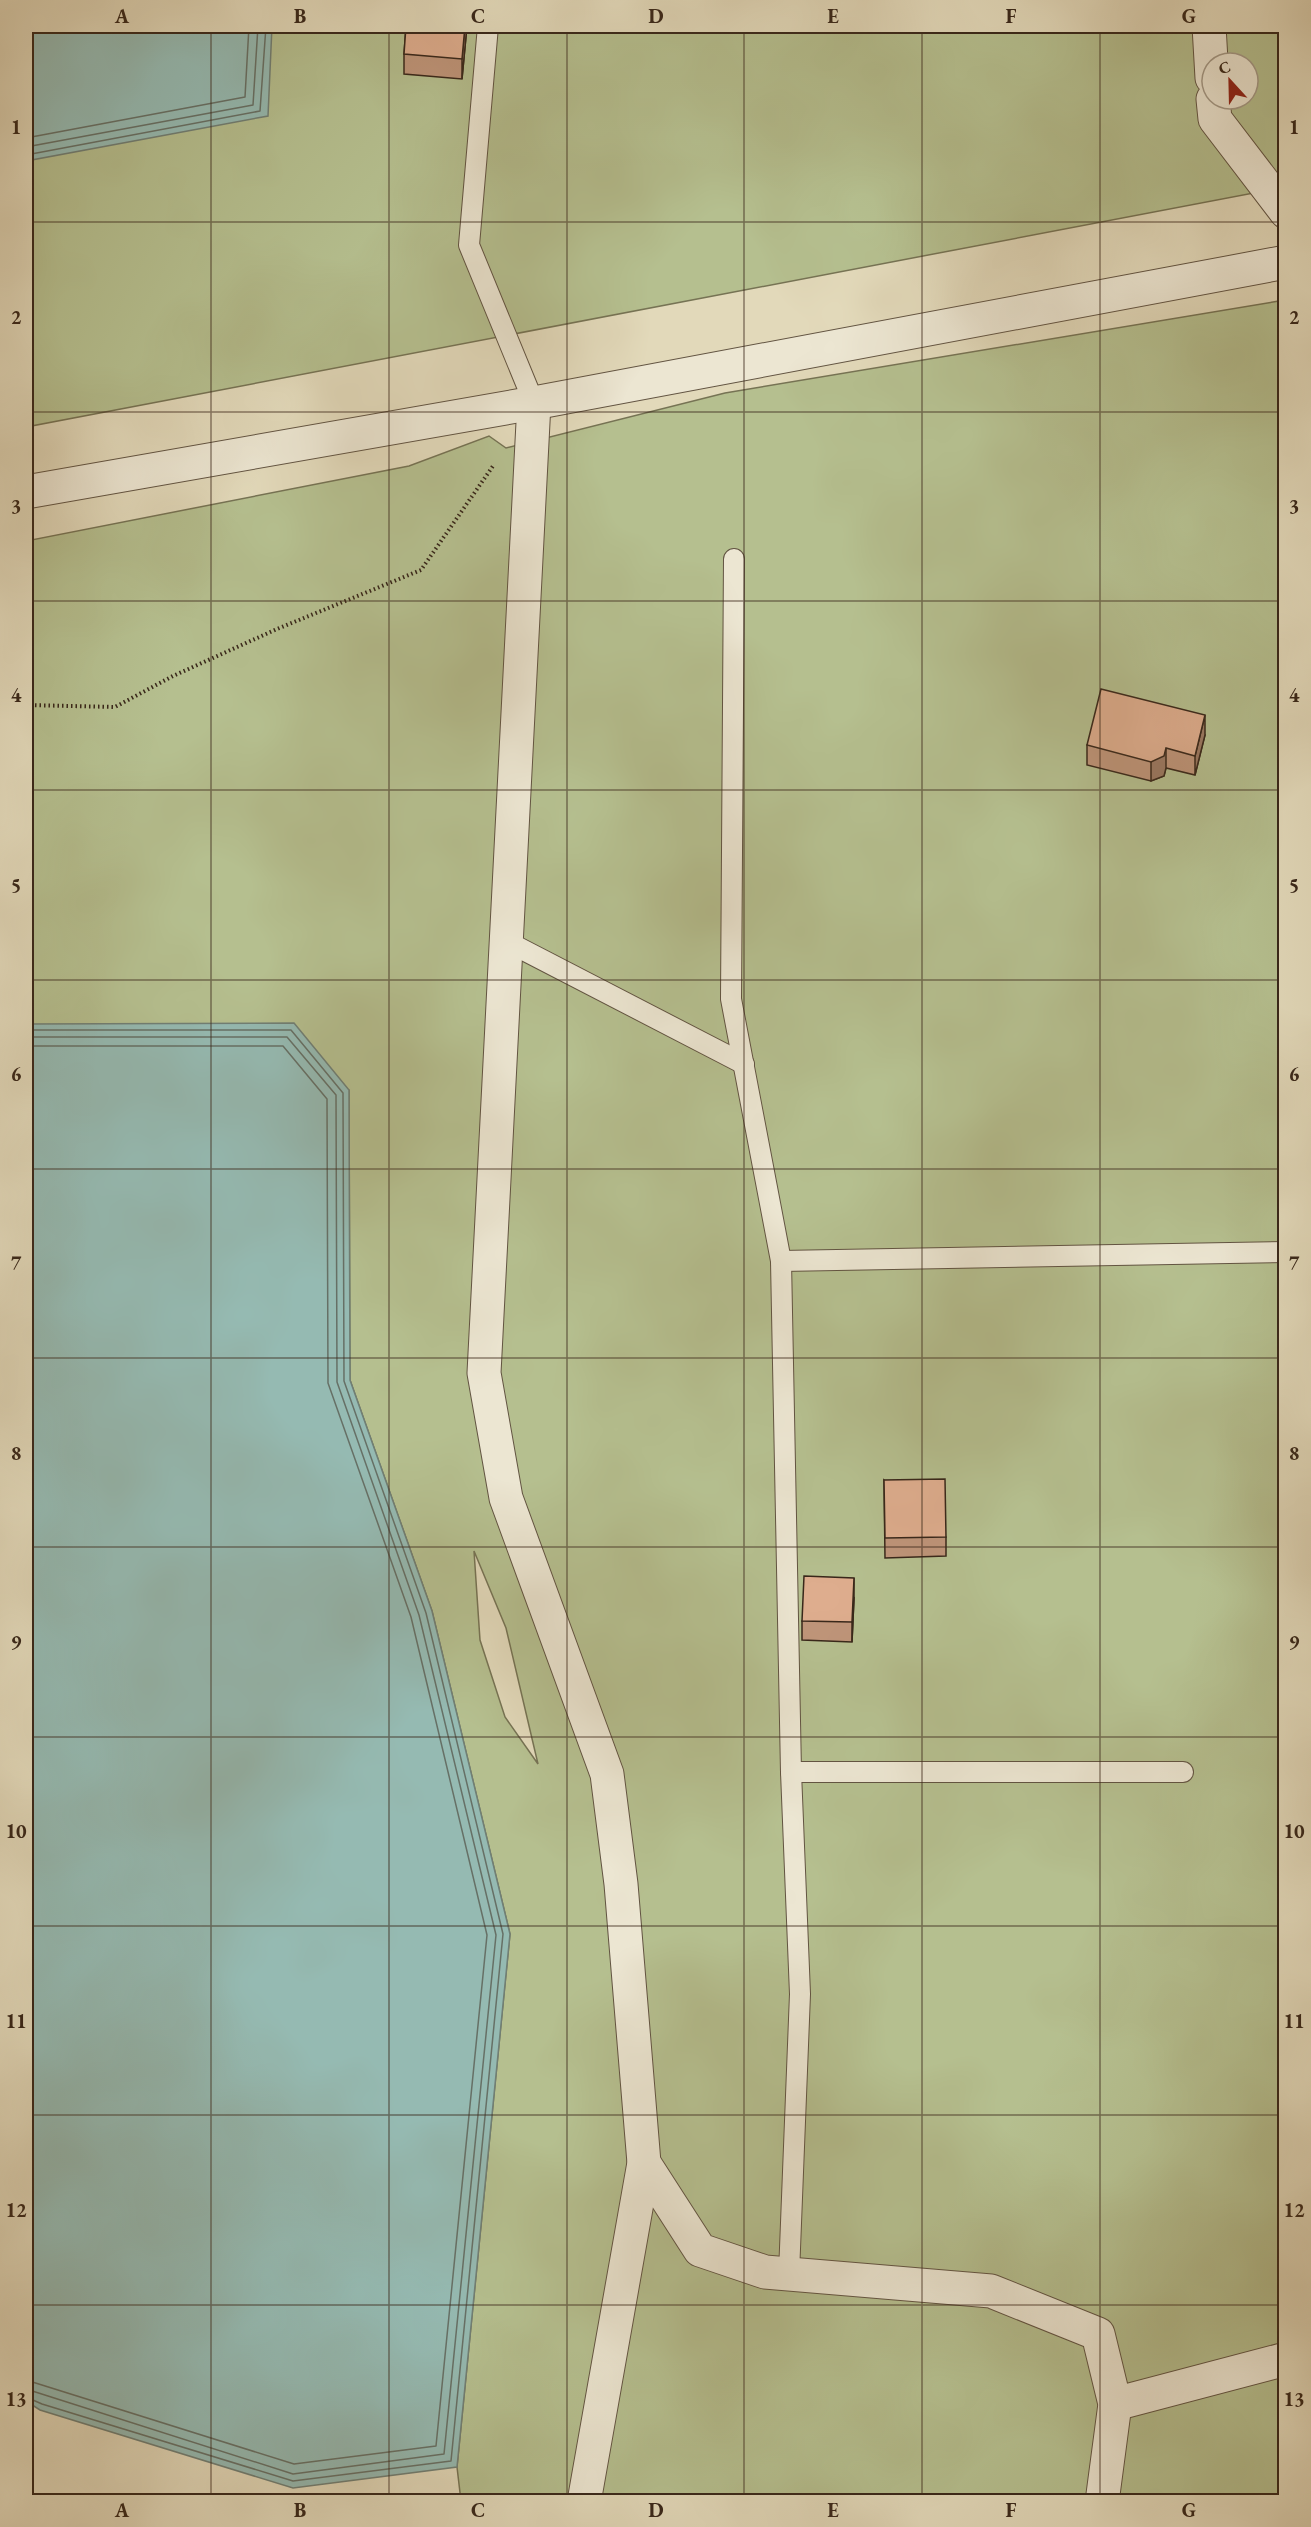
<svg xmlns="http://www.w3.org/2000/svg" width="1311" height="2527" font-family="'EB Garamond',serif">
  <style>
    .green { fill: #b5bf8f; stroke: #767354; stroke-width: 1.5; fill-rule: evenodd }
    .water { fill: #95bab2; stroke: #707f75; stroke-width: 1.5 }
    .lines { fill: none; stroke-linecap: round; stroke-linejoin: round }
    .shore { stroke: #667066; stroke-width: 1.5 }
    .service-casing { stroke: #625442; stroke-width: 22 }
    .minor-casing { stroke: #625442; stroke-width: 35 }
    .path { stroke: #38271a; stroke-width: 4; stroke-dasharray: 1.5 3; stroke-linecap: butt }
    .service { stroke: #ece6d2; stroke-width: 20 }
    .minor { stroke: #ece6d2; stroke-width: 33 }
    .wall { fill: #bf957a; stroke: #38271a; stroke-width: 1.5 }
    .shaded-wall { fill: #9b7963; stroke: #38271a; stroke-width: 1.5 }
    .building { fill: #dead8e; stroke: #38271a; stroke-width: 1.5 }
    .grid { fill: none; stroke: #38271a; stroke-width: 1.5; stroke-opacity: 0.55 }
    .neatline { fill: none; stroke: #38271a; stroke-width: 2 }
    .grid-label { font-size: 20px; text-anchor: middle; font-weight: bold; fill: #38271a }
  </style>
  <rect width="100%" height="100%" fill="#e2d9ba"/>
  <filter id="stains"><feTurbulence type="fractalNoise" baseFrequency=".00333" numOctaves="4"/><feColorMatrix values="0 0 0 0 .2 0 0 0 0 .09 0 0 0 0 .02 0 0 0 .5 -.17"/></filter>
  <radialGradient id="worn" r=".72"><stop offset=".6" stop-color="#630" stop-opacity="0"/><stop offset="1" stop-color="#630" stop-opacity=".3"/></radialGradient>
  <g class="green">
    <path d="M26,26H1285V187L26,427ZM1212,63H1248V99H1212Z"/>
    <path d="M1285,300V2501H461L457,2467L510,1934L432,1611L350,1380L349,1090L26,1024V541L409,466L489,436L506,448L725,393ZM474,1551L506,1628L538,1764L505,1717L480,1640Z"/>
  </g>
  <g class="water">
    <polygon points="26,26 272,26 268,116 26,161"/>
    <polygon points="294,1023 349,1090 350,1380 432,1611 510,1934 457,2467 293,2488 40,2410 26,2401 26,1024"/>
  </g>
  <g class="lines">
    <g class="shore">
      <polyline points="26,138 245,97 249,26"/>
      <polyline points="26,147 253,105 258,26"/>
      <polyline points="26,155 260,111 266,26"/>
      <polyline points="26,1030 291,1030 343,1093 344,1381 426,1613 503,1934 451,2461 293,2481 42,2404 26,2397"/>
      <polyline points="26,1037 287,1037 336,1095 337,1382 419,1615 496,1935 444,2454 293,2474 26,2389"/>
      <polyline points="26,1046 283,1046 327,1099 328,1383 411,1617 487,1935 436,2446 294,2464 26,2380"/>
    </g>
    <defs>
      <g id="service">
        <polyline points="488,26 469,245 534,403"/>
        <polyline points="734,559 731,999 781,1261 791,1772 800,1994 789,2274"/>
        <polyline points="506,941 744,1064"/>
        <polyline points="781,1261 1286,1252"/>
        <polyline points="791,1772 1183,1772"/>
      </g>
      <g id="minor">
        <polyline points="1209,26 1212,78"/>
        <polyline points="1213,99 1215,119 1286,212"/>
        <polyline points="534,403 484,1373 506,1498 607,1774 621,1884 644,2163 584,2502"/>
        <polyline points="26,492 534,403 1286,262"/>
        <polyline points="644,2163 700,2250 765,2272 991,2291 1098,2334 1115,2404 1102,2502"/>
        <polyline points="1115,2404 1286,2359"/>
      </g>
    </defs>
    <use href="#service" class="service-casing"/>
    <use href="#minor" class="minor-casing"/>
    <polyline class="path" points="26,705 115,707 173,676 277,629 421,570 493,466"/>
    <use href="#service" class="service"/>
    <use href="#minor" class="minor"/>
  </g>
  <g class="wall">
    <polygon points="406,26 467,26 462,79 404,74 404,54"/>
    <polygon points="1205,735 1195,775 1166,768 1164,776 1151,781 1087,765 1087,745"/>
    <polygon points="884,1480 946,1537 946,1556 885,1558"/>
    <polygon points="854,1598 852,1642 802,1640 802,1621"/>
  </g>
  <g class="shaded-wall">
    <polygon points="465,26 467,26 462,79 462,59"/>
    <polygon points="1205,715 1205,735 1195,775 1195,756"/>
    <polygon points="1166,748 1166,768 1164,776 1151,781 1151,762"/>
    <polygon points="854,1578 854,1598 852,1642 852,1622"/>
  </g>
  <g class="building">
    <polygon points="406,26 465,26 462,59 404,54"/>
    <polygon points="1101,689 1205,715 1195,756 1166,748 1164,756 1151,762 1087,745"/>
    <polygon points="945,1479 946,1537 885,1538 884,1480"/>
    <polygon points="804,1576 854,1578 852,1622 802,1621"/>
  </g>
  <path class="grid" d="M211,26V2502M389,26V2502M567,26V2502M744,26V2502M922,26V2502M1100,26V2502M26,222H1286M26,412H1286M26,601H1286M26,790H1286M26,980H1286M26,1169H1286M26,1358H1286M26,1547H1286M26,1737H1286M26,1926H1286M26,2115H1286M26,2305H1286"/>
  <rect width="1311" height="2527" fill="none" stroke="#e2d9ba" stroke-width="66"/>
  <g transform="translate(1230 81) rotate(338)"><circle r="28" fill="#ece6d2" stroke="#a49a88" stroke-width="1.5"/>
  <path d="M0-4.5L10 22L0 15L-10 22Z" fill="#8f2418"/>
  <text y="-9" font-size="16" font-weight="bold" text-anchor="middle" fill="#38271a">С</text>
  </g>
  <rect x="33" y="33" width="1245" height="2461" class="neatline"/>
  <g class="grid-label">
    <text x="122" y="23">A</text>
    <text x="300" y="23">B</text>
    <text x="478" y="23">C</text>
    <text x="656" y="23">D</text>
    <text x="833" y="23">E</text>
    <text x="1011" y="23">F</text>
    <text x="1189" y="23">G</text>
    <text x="16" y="134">1</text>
    <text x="1294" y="134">1</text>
    <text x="16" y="324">2</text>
    <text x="1294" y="324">2</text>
    <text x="16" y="513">3</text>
    <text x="1294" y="513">3</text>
    <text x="16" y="702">4</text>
    <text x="1294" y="702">4</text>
    <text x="16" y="892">5</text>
    <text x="1294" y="892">5</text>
    <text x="16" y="1081">6</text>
    <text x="1294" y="1081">6</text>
    <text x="16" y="1270">7</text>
    <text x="1294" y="1270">7</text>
    <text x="16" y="1460">8</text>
    <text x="1294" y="1460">8</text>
    <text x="16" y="1649">9</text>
    <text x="1294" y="1649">9</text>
    <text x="16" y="1838">10</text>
    <text x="1294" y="1838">10</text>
    <text x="16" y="2028">11</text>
    <text x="1294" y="2028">11</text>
    <text x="16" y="2217">12</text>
    <text x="1294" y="2217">12</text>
    <text x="16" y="2406">13</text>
    <text x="1294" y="2406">13</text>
    <text x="122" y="2517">A</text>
    <text x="300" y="2517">B</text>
    <text x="478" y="2517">C</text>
    <text x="656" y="2517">D</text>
    <text x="833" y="2517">E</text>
    <text x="1011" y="2517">F</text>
    <text x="1189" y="2517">G</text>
  </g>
  <rect width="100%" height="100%" filter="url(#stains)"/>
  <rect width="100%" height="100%" fill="url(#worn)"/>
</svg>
